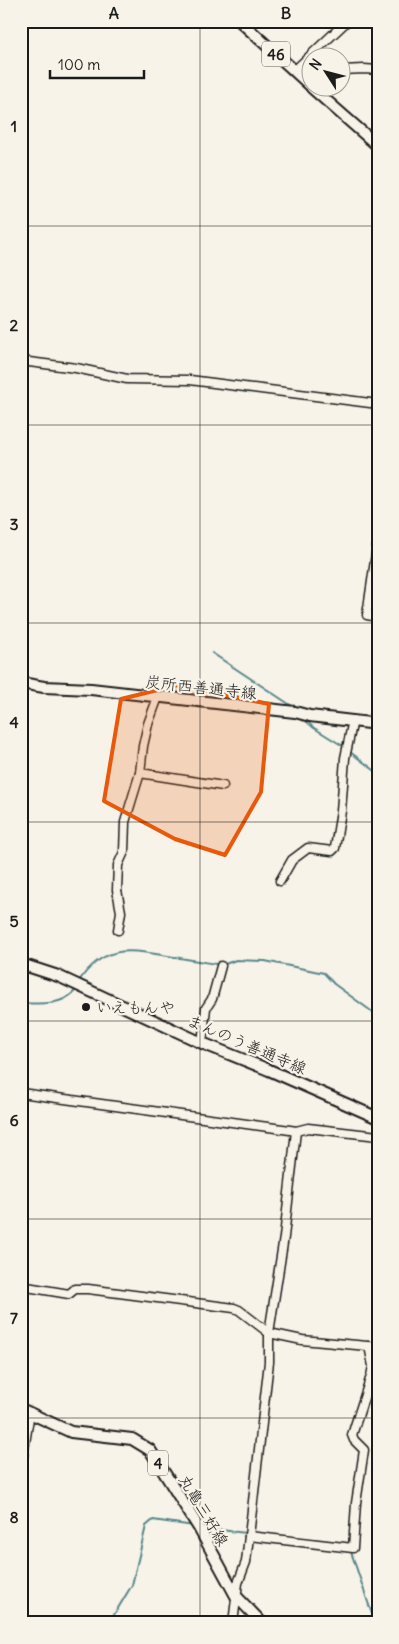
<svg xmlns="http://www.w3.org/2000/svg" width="399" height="1644" font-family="Delius,'Klee One',sans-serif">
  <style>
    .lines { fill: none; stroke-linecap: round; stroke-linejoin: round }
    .stream { stroke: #57878d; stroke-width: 2 }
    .minor-casing { stroke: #1c1c1c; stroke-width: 11 }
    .major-casing { stroke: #1c1c1c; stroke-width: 14 }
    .minor { stroke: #f7f3e8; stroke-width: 8 }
    .major { stroke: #f7f3e8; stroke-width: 10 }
    .marked { fill: #e8590c; fill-opacity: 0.2; stroke: #e8590c; stroke-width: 4; stroke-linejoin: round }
    .grid { fill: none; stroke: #1c1c1c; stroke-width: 1; stroke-opacity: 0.55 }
    .poi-dot { fill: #1c1c1c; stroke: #f7f3e8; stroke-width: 2 }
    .labels { text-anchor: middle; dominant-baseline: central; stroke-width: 4.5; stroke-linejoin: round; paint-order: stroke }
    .shield { fill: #f7f3e8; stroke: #5e5c59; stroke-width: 1 }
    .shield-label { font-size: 15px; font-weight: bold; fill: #1c1c1c }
    .street-label { font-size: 16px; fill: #1c1c1c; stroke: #f7f3e8 }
    .poi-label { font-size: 16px; fill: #1c1c1c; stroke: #f7f3e8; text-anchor: start }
    .neatline { fill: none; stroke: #1c1c1c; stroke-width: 2 }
    .grid-label { font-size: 16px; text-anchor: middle; font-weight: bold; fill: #1c1c1c }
  </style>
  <rect width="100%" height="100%" fill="#f7f3e8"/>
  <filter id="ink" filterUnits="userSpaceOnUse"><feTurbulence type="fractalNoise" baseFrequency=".02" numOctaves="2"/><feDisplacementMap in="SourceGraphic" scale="10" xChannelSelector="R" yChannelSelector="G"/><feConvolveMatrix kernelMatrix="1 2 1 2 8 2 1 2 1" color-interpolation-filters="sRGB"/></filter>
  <g filter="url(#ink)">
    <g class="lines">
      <g class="stream">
        <polyline points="212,653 295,708"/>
        <polyline points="306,721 314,728 343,746"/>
        <polyline points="350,752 378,773"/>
        <path d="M79,981C103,946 125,949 162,955C180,958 198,961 216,964H225L236,960L265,961L324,973L334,984L378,1016"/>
        <path d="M21,1003C40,1004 61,1006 75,991"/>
        <polyline points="204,1528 246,1533"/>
        <polyline points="350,1549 375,1623"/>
        <polyline points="109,1623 132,1585 146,1526 153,1520 194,1526"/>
      </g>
      <defs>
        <g id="minor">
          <polyline points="342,70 364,69 378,70"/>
          <polyline points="294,71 347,21"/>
          <polyline points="302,78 305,74 312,73"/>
          <polyline points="21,361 76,368 127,379 190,380 378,404"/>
          <polyline points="378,540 367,615 378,617"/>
          <polyline points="140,773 223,786"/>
          <polyline points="280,881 292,860 308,848 332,851 335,848 341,811 345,758 353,720"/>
          <polyline points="118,930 121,912 117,890 118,865 124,852 125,822 140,773 143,746 148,724 158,697"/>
          <polyline points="202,1043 206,1008 212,999 221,966"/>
          <polyline points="21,1093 290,1130 296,1131 308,1128 378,1136"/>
          <polyline points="21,1286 69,1294 75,1289 88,1289 234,1308 239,1310 269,1333 302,1340 378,1347"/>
          <polyline points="21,1468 30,1412"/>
          <polyline points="249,1536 353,1548 356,1503 364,1450 354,1440 352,1435 371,1376 373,1366 369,1346"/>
          <polyline points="21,1601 23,1604 23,1623"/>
          <polyline points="233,1623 238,1583 246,1562 269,1362 269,1333 284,1237 296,1131"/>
        </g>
        <g id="major">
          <polyline points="240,21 312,87"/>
          <polyline points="312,88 378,146"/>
          <polyline points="21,683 44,687 91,689 295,712 310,716 378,724"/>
          <polyline points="21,964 58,976 202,1043 269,1070 378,1118"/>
          <polyline points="21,1409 71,1432 132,1439 150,1450 199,1528 236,1596 262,1623"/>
        </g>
      </defs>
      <use href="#minor" class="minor-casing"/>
      <use href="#major" class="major-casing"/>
      <use href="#minor" class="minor"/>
      <use href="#major" class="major"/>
    </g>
  </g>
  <path class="marked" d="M178,685L269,704L261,792L225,855L175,839L104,801L121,699Z"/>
  <path class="grid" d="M200,21V1623M21,226H378M21,425H378M21,623H378M21,822H378M21,1021H378M21,1219H378M21,1418H378"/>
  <circle class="poi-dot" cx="86" cy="1007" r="5"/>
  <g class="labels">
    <g class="shield">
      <rect x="262" y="41.5" width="28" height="25" rx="4"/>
      <rect x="148" y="1450.5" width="20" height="25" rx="4"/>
    </g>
    <g class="shield-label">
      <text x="276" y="54">46</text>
      <text x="158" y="1463">4</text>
    </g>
    <g class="street-label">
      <text transform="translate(201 687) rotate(6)">炭所西善通寺線</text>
      <text transform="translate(247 1044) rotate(23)">まんのう善通寺線</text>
      <text transform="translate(204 1510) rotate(59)">丸亀三好線</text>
    </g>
    <g class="poi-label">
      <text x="96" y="1007">いえもんや</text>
    </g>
  </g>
  <rect width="399" height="1644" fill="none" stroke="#f7f3e8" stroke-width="55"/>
  <g transform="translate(326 72) rotate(306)"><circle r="24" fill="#f7f3e8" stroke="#9f9d96"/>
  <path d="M0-4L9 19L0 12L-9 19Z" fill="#1c1c1c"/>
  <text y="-8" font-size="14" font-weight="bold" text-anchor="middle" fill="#1c1c1c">N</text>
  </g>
  <path d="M50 70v8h94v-8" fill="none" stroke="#1c1c1c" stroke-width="2.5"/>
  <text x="58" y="70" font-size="15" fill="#1c1c1c" stroke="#f7f3e8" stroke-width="4" paint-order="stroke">100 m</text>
  <rect x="28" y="28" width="344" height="1588" class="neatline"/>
  <g class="grid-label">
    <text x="114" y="19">A</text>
    <text x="286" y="19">B</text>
    <text x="14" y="132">1</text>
    <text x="14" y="331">2</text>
    <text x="14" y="530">3</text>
    <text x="14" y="728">4</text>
    <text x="14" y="927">5</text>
    <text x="14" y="1126">6</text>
    <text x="14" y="1324">7</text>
    <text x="14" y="1523">8</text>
  </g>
</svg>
